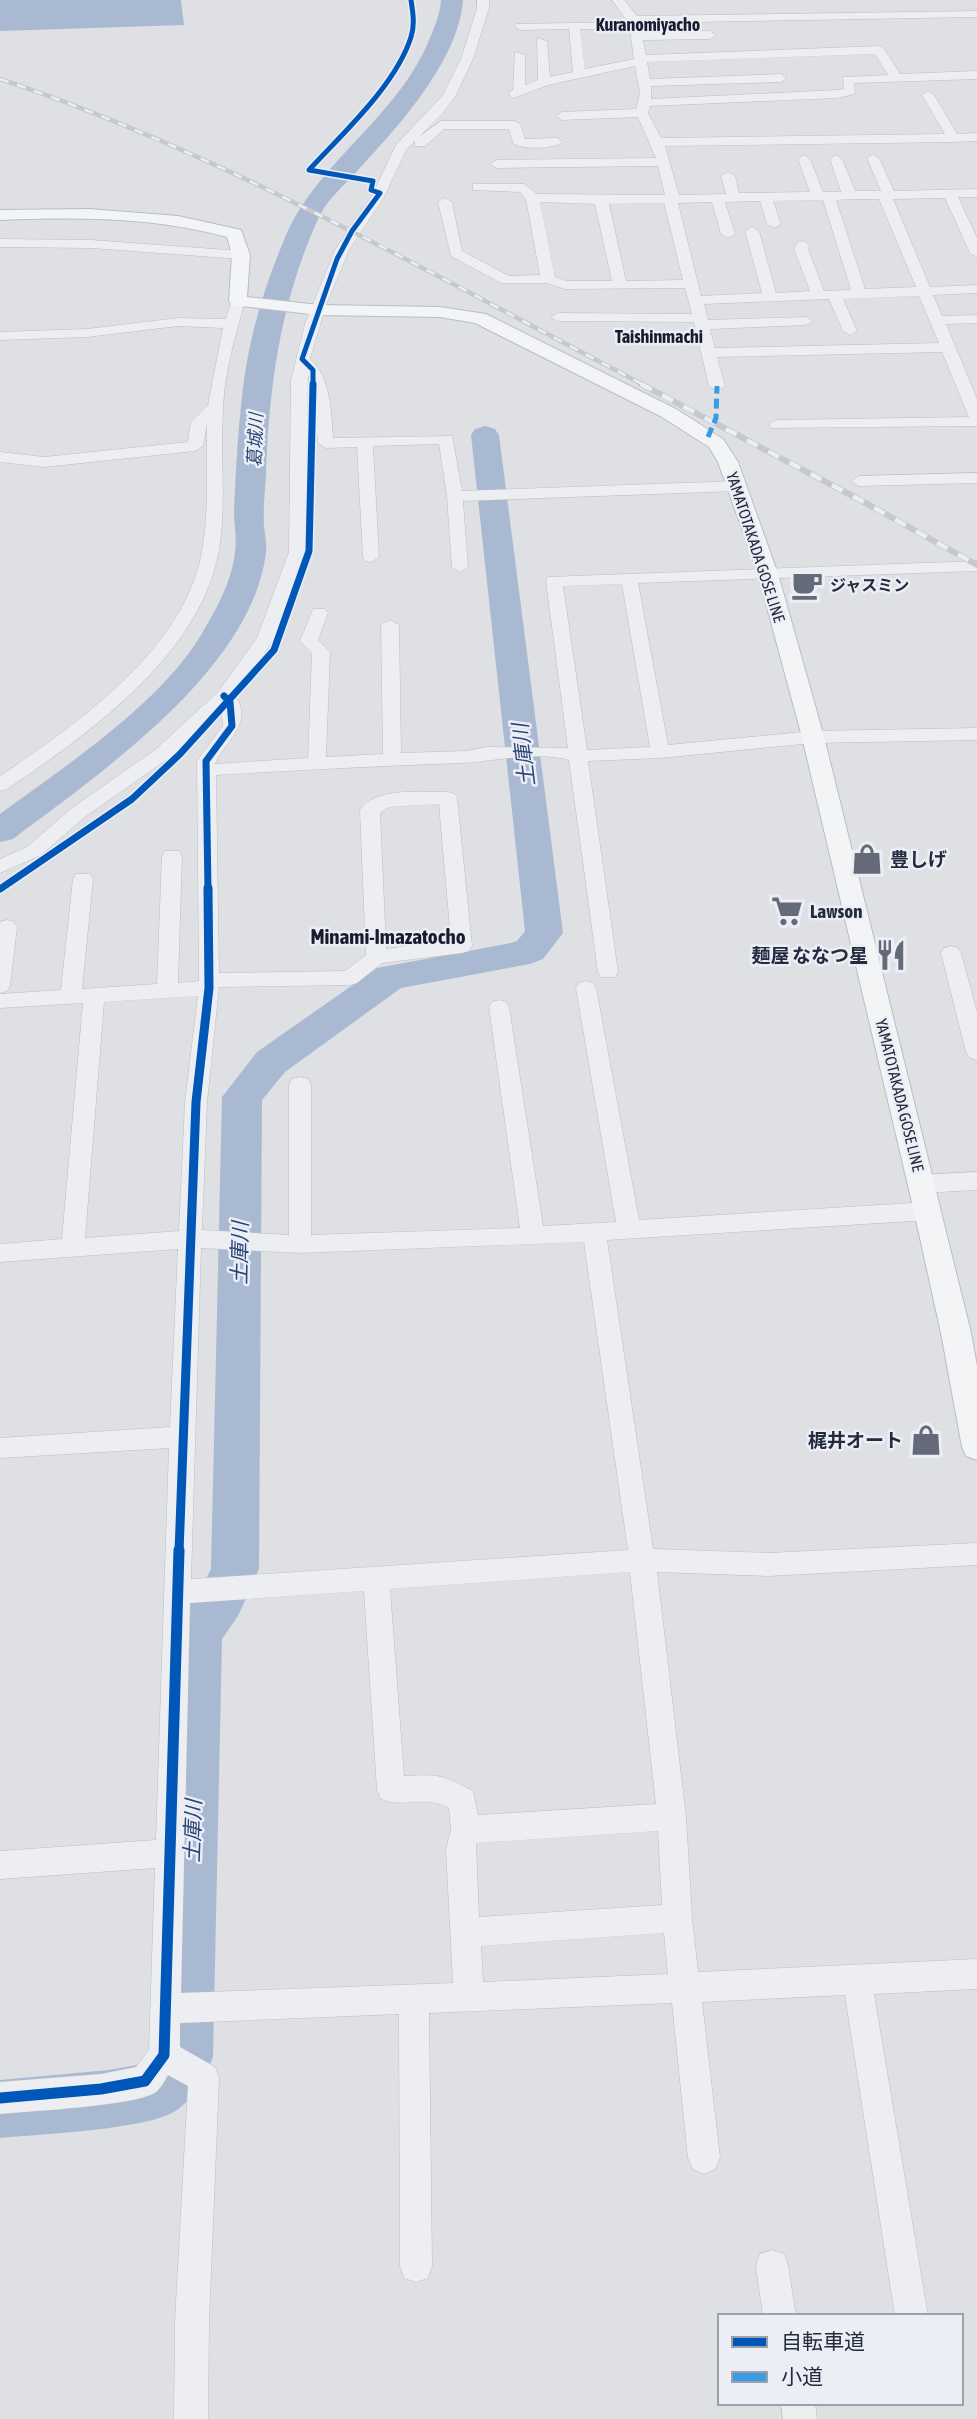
<svg xmlns="http://www.w3.org/2000/svg" width="977" height="2419" font-family="'Asap Condensed','Noto Sans JP',sans-serif">
  <style>
    .water { fill: #aab9d2 }
    .lines { fill: none; stroke-linecap: round; stroke-linejoin: round }
    .river { fill: #aab9d2; fill-rule: evenodd }
    .minor-casing { stroke: #bcbec2; stroke-width: 1 }
    .major-casing { stroke: #babdc2; stroke-width: 2 }
    .minor { fill: #edeef1; fill-rule: evenodd }
    .major { fill: #f2f4f5; fill-rule: evenodd }
    .rail-far1-casing { stroke: #c6c8cc; stroke-width: 4.5 }
    .rail-casing { stroke: #c6c8cc; stroke-width: 6 }
    .rail-far1 { stroke: #ebeef5; stroke-width: 2.5; stroke-dasharray: 9; stroke-linecap: butt }
    .rail { stroke: #ebeef5; stroke-width: 4.5; stroke-dasharray: 12; stroke-linecap: butt }
    .quiet { stroke: #3c9ce3; stroke-width: 5; stroke-dasharray: 10 5; stroke-linecap: butt }
    .cycleway-far3-casing { stroke: #ebeef5; stroke-width: 8 }
    .cycleway-far2-casing { stroke: #ebeef5; stroke-width: 10 }
    .cycleway-far1-casing { stroke: #ebeef5; stroke-width: 13 }
    .cycleway-casing { stroke: #ebeef5; stroke-width: 16 }
    .cycleway-far3 { stroke: #0057b8; stroke-width: 5 }
    .cycleway-far2 { stroke: #0057b8; stroke-width: 7 }
    .cycleway-far1 { stroke: #0057b8; stroke-width: 9 }
    .cycleway { stroke: #0057b8; stroke-width: 11 }
    .labels { text-anchor: middle; dominant-baseline: central; stroke-width: 5; stroke-linejoin: round; paint-order: stroke }
    .far-street-label { font-size: 16px; fill: #242b3f; stroke: #ebeef5 }
    .far-poi-label { font-size: 16px; font-weight: bold; fill: #242b3f; stroke: #ebeef5; text-anchor: start }
    .far-neighbourhood-label { font-size: 18px; font-weight: bold; fill: #171c2f; stroke: #ebeef5 }
    .far-water-label { font-size: 18px; font-style: italic; fill: #2b4575; stroke: #ebeef5 }
    .poi-label { font-size: 19px; font-weight: bold; fill: #242b3f; stroke: #ebeef5; text-anchor: start }
    .water-label { font-size: 21px; font-style: italic; fill: #2b4575; stroke: #ebeef5 }
    .neighbourhood-label { font-size: 21px; font-weight: bold; fill: #171c2f; stroke: #ebeef5 }
  </style>
  <rect width="100%" height="100%" fill="#dee0e4"/>
  <polygon class="water" points="0,0 181,0 184,25 0,31"/>
  <g class="lines">
    <g class="river">
      <path d="M441,0H463C459,60 398,127 359,169C346,184 327,199 319,217C281,300 269,384 266,474C265,491 263,509 264,527C265,535 267,544 266,553C251,671 100,773 13,839L0,842V814C65,766 159,705 201,635C216,610 232,581 235,552C237,538 234,524 234,510C236,469 238,428 243,388C249,337 264,288 284,240C315,164 393,121 427,45C433,30 440,16 441,0Z"/>
      <path d="M485,426L495,429L499,435L563,933L543,959L530,964L401,988L285,1072L262,1100L259,1569L238,1616L222,1639L213,2057C206,2075 193,2099 177,2110C149,2130 38,2134 0,2138V2080L109,2070L142,2064L157,2046L172,1633C183,1610 201,1592 211,1569L222,1097L257,1052L377,968L511,943L517,941L525,931L471,435L475,429Z"/>
    </g>
    <defs>
      <g id="minor">
        <path d="M477,0H489V8L473,59L456,95L442,114L406,150L384,197L349,250L326,305L310,359C331,378 331,411 333,438L452,436L462,491L738,481L746,486L738,491L463,501L468,567L460,572L452,567L447,496L439,444L373,446L379,557L371,562L365,561L363,557L357,447L326,448L318,443L314,403L308,374L305,552L275,638L234,695C256,721 224,742 215,764L308,758L312,653L300,641L313,609H325L328,613L318,640L330,652L326,757L383,754L381,625L390,620L399,625L401,753L467,751L487,747L568,748L546,581L548,577L977,561V571L638,583L668,745L813,731L977,728V740L813,743L660,758L588,761L618,972L615,977H601L598,972L569,760C536,751 496,761 462,763C380,766 298,770 216,775L219,973L345,971L366,955L360,810C377,786 422,793 448,792L455,794L457,798L472,946L469,951L462,953L382,963L357,983L350,985L219,987L207,1102L202,1230L289,1235V1085L292,1079L300,1077L308,1079L311,1085V1235L520,1228L489,1007L492,1002L499,1000L506,1002L509,1007L543,1226L616,1222L576,988L579,983L586,981L593,983L596,988L639,1220L928,1202L936,1205L939,1211L936,1217L928,1220L607,1240L653,1549L768,1553L977,1543V1565L768,1576L657,1572L686,1817L692,1918L698,1972L977,1959V1989L874,1994L928,2316H895L845,1995L702,2002L720,2158L715,2169L704,2174L693,2169L688,2158L672,2003L429,2013L432,2266L428,2278L416,2282L404,2278L400,2266L399,2014L180,2023V2047L215,2067L219,2078L209,2321L208,2419H174L175,2321L188,2086L168,2075C165,2080 161,2088 156,2092C137,2106 28,2111 0,2114V2082L101,2074L136,2067L149,2050L155,1868L0,1879V1851L156,1840L169,1448L0,1458V1438L170,1427L178,1249L0,1262V1244L62,1239L83,1003L0,1008V994L61,990L73,879L76,874H90L93,879L82,989L157,984L162,856L165,851H179L182,856L178,983L199,981L197,761L223,726L221,708L169,758L86,816L41,855L0,873V859L27,847L72,808L155,750L218,692L257,638L289,552L291,380L305,324L335,250L371,197L396,145L443,95L461,59L477,8ZM622,584L650,747L587,750L563,586ZM439,804L451,940L386,949L380,813L389,807ZM198,996L185,1102L179,1231L85,1238L104,1002ZM584,1242L628,1550L191,1579L201,1248L300,1253ZM630,1572L656,1804L478,1815L473,1791C443,1775 439,1774 404,1776L390,1589ZM364,1591L377,1790L381,1799C406,1809 424,1794 449,1808L451,1830L446,1850L453,1983L181,1993L190,1603ZM658,1831L662,1905L479,1917L476,1843ZM664,1933L668,1974L483,1982L481,1946Z"/>
        <path d="M612,0H624L637,16L977,11V17L640,23L642,33L710,31L716,35L710,39L643,40L646,55L879,46L883,47L900,74L977,71V79L854,83L855,94L837,98L650,106L648,113L661,138L945,134L922,95L928,91L934,95L957,134L977,133V141L953,142L665,146L679,195L726,194L721,176L728,172L735,176L739,193L810,192L798,159L804,155L810,159L823,192H841L830,159L836,155L842,159L855,191H881L867,158L873,154L879,158L894,191L977,189V197H958L977,238V257L970,253L945,198L893,199L930,287L977,285V293L933,295L942,316L977,315V323L946,324L977,399V426L772,428L769,425L772,422L777,420L969,417L942,352L717,357L725,386L717,391L709,386L694,322L558,321L551,317L558,313L692,314L685,288L565,289L547,283H501L451,256L438,202L445,198L452,202L462,251L509,276L540,275L526,199L520,192L473,190V184H524L537,194L665,195L658,166L497,168L490,164L497,160L656,158L638,117L562,120L556,116L562,112L636,109L640,93L635,66L548,85L514,98L508,94L513,90L515,52L525,55V85L538,80L537,38L547,41L550,77L573,72L569,29L520,30L514,26L516,24L628,22ZM580,29H630L634,59L585,69ZM875,54L888,75L843,77L844,89L837,90L651,99V86L781,82L787,78L781,74L650,79L647,62ZM855,199H879L916,287L865,289L836,200ZM823,200L851,290L824,291L808,249L810,245L803,241L798,242L794,249L810,291L776,293L759,231L752,227L745,231L762,293L701,296L678,203L712,202L721,234L728,238L735,234L725,202L760,201L767,224L774,228L781,224L773,201ZM540,202L595,204L612,281H566L555,277ZM664,203L683,280L626,281L609,204ZM919,296L939,343L715,348L710,329L806,325L813,321L806,317L708,320L704,304L829,299L843,331L850,335L857,331L843,299Z"/>
        <path d="M441,121H515L521,125L525,139L557,138L563,142C554,149 522,150 513,143L509,129H444L425,146H415V140Z"/>
        <polygon points="0,239 91,240 241,251 248,255 241,259 91,248 0,247"/>
        <path d="M238,297L245,301C235,337 224,373 223,410C220,454 226,499 220,543C206,651 90,733 7,789L0,791V776C75,726 182,651 201,556C210,513 206,467 207,423L203,446L195,451L44,467L0,462V452L44,457L188,442L191,422L208,405L223,328L178,326L87,337L0,340V332L87,329L178,318L226,319L231,301Z"/>
        <polygon points="977,473 977,483 859,486 851,481 859,476"/>
        <polygon points="7,920 14,922 17,927 10,986 7,991 0,993 0,922"/>
        <polygon points="951,946 958,948 961,953 977,1012 977,1060 969,1057 966,1052 941,953 944,948"/>
        <polygon points="977,1172 977,1190 921,1193 913,1190 910,1184 913,1178 921,1175"/>
        <polygon points="772,2250 784,2254 788,2266 796,2316 763,2316 756,2266 760,2254"/>
        <polygon points="781,2403 815,2403 817,2419 783,2419"/>
      </g>
      <path id="major" d="M89,209L178,216L241,230L250,255L247,297L319,305L440,307L486,314L676,409L723,439L738,462L778,574L824,737L971,1333L977,1366V1460L966,1456L962,1447L941,1333L914,1211L802,737L758,574L718,462L709,447L662,417L475,323L440,317L319,315L232,305L229,301L232,255L227,237C153,217 77,217 0,220V210Z"/>
    </defs>
    <use href="#minor" class="minor-casing"/>
    <use href="#major" class="major-casing"/>
    <use href="#minor" class="minor"/>
    <use href="#major" class="major"/>
    <defs>
      <path id="rail-far1" d="M0,79C227,155 433,275 644,385"/>
      <polyline id="rail" points="641,384 862,501 977,565"/>
    </defs>
    <use href="#rail-far1" class="rail-far1-casing"/>
    <use href="#rail" class="rail-casing"/>
    <use href="#rail-far1" class="rail-far1"/>
    <use href="#rail" class="rail"/>
    <polyline class="quiet" points="708,437 716,418 717,386"/>
    <defs>
      <path id="cycleway-far3" d="M313,385V370L302,359L337,259L352,231L380,193L371,190L373,181L309,170C342,134 396,85 411,37C415,25 413,13 411,0"/>
      <g id="cycleway-far2">
        <polyline points="0,889 132,799 180,754 274,650 309,551 313,384"/>
        <polyline points="208,890 206,761 232,726 230,702 224,696"/>
      </g>
      <polyline id="cycleway-far1" points="179,1552 196,1102 209,988 208,888"/>
      <polyline id="cycleway" points="0,2098 101,2089 145,2081 164,2055 179,1550"/>
    </defs>
    <use href="#cycleway-far3" class="cycleway-far3-casing"/>
    <use href="#cycleway-far2" class="cycleway-far2-casing"/>
    <use href="#cycleway-far1" class="cycleway-far1-casing"/>
    <use href="#cycleway" class="cycleway-casing"/>
    <use href="#cycleway-far3" class="cycleway-far3"/>
    <use href="#cycleway-far2" class="cycleway-far2"/>
    <use href="#cycleway-far1" class="cycleway-far1"/>
    <use href="#cycleway" class="cycleway"/>
  </g>
  <defs>
    <symbol id="cafe-bare" viewBox="-9 -9 18 18"><path d="M-5.5-4.5H6V0H3Q3 3.5 0 3.5H-2.5Q-5.5 3.5-5.5 0ZM3-3.2v2h1.7v-2ZM-6 4.5H4V6H-6Z" fill="#656a79" stroke="#ebeef5" stroke-width="2.5" paint-order="stroke"/></symbol>
    <symbol id="shop-bare" viewBox="-9 -9 18 18"><path d="M-5-2.5h2.3a2.7 3.5 0 0 1 5.4 0H5L5.5 6h-11ZM-1.5-2.5h3a1.5 2.3 0 0 0-3 0Z" fill="#656a79" stroke="#ebeef5" stroke-width="2.5" paint-order="stroke"/></symbol>
    <symbol id="supermarket-bare" viewBox="-9 -9 18 18"><path d="M-6-5.5h2.5l.6 2H6L4.5 2H-2.5L-4.4-4H-6ZM-1.5 3.2a1.3 1.3 0 1 0 .1 0ZM3 3.2a1.3 1.3 0 1 0 .1 0Z" fill="#656a79" stroke="#ebeef5" stroke-width="2.5" paint-order="stroke"/></symbol>
    <symbol id="restaurant-bare" viewBox="-9 -9 18 18"><path d="M-5-6h1v4h1v-4h1v4h1v-4h1v5L-1.5 .5V6h-2V.5L-5-1ZM5-6V6H3V1.5H1.5Q1.5-4 5-6Z" fill="#656a79" stroke="#ebeef5" stroke-width="2.5" paint-order="stroke"/></symbol>
  </defs>
  <g fill-rule="evenodd">
    <use href="#cafe-bare" x="785" y="563" width="44" height="44"/>
    <use href="#shop-bare" x="845" y="837" width="44" height="44"/>
    <use href="#supermarket-bare" x="765" y="889" width="44" height="44"/>
    <use href="#restaurant-bare" x="869" y="933" width="44" height="44"/>
    <use href="#shop-bare" x="904" y="1418" width="44" height="44"/>
  </g>
  <g class="labels">
    <g class="far-street-label">
      <text transform="translate(756 547) rotate(72)">YAMATOTAKADA GOSE LINE</text>
      <text transform="translate(900 1095) rotate(76)">YAMATOTAKADA GOSE LINE</text>
    </g>
    <g class="far-poi-label">
      <text x="830" y="585">ジャスミン</text>
    </g>
    <g class="far-neighbourhood-label">
      <text x="648" y="24">Kuranomiyacho</text>
      <text x="659" y="336">Taishinmachi</text>
    </g>
    <g class="far-water-label">
      <text transform="translate(255 440) rotate(-88)">葛城川</text>
    </g>
    <g class="poi-label">
      <text x="890" y="859">豊しげ</text>
      <text x="810" y="911">Lawson</text>
      <text x="868" y="955" text-anchor="end">麺屋 ななつ星</text>
      <text x="903" y="1440" text-anchor="end">梶井オート</text>
    </g>
    <g class="water-label">
      <text transform="translate(523 755) rotate(-97)">土庫川</text>
      <text transform="translate(239 1253) rotate(-89)">土庫川</text>
      <text transform="translate(192 1831) rotate(-88)">土庫川</text>
    </g>
    <g class="neighbourhood-label">
      <text x="388" y="936">Minami-Imazatocho</text>
    </g>
  </g>
  <rect x="718" y="2314" width="245" height="91" fill="#ebeef5" stroke="#9ba0ac" stroke-width="2"/>
  <rect x="732" y="2337" width="35" height="10" fill="#0057b8" stroke="#9ba0ac" stroke-width="2"/>
  <text x="781" y="2349" font-size="21" fill="#242b3f">自転車道</text>
  <rect x="732" y="2372" width="35" height="10" fill="#3c9ce3" stroke="#9ba0ac" stroke-width="2"/>
  <text x="781" y="2384" font-size="21" fill="#242b3f">小道</text>
</svg>
